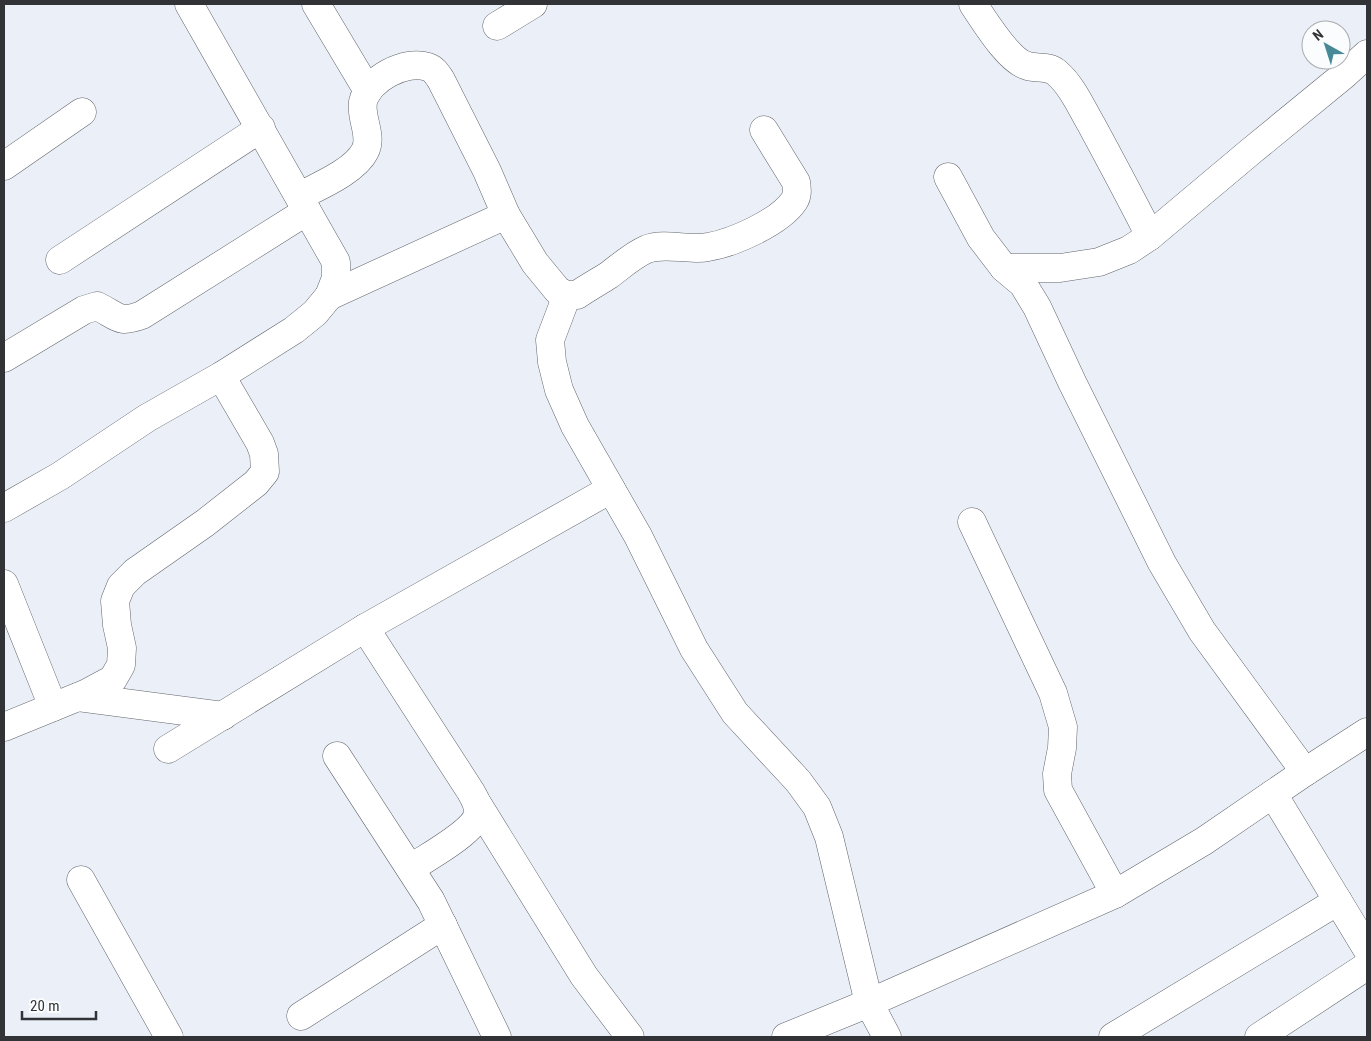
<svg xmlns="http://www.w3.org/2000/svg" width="1371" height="1041" font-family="'Roboto Condensed',sans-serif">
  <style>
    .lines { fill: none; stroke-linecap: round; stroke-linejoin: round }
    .minor-casing { stroke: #61656c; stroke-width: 29 }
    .minor { stroke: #fff; stroke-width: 28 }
  </style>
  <rect width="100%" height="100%" fill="#ebeff8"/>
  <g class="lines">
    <defs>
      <g id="minor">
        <polyline points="316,4 368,91"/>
        <path d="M973,4C984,20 1009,62 1028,66C1038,69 1048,65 1057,73C1072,86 1081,107 1091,124C1111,161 1131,198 1150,236"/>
        <polyline points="497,26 533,4"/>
        <polyline points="4,166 82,112"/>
        <polyline points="948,177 981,238 1004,268 1023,284 1037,307 1072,382 1162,563 1202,631 1305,772"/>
        <path d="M300,196C319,186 355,171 365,151C373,136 360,118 363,102C368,79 406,59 428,67C434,69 437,74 441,80L487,171L506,215L535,263L558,291L567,295H577C587,288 598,282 609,275C621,266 633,255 647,249C666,242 688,251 708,247C733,243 780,222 794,201C798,195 797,189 796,182L764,130"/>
        <polyline points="60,260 261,128"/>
        <polyline points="1004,268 1060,268 1099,262 1129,250 1150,236 1250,152 1344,75 1367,54"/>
        <polyline points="567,295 550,340 552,362 559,390 575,426 638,536 694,649 735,713 798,781 817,807 829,837 869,1003 887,1037"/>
        <polyline points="329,296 506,215"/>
        <path d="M4,358L84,310L97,306C118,316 118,324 142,315L307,211"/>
        <polyline points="4,508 60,476 147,418 221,376 294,330 315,313 329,296 336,278 336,262 189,4"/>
        <polyline points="972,522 1053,693 1063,727 1062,748 1057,774 1058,790 1115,894"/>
        <polyline points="4,584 53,707"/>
        <path d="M365,628L471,792C475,799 479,805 478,814C474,832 426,858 411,868"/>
        <polyline points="78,697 223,716"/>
        <polyline points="4,727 85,694 113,679 121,665 122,648 117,625 115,601 121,586 135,572 205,523 256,483 265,472 264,454 260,443 221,376"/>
        <polyline points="168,749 365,628 611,489"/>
        <polyline points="337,756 431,901 497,1037"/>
        <polyline points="1273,794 1367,949"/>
        <polyline points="478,805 584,976 630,1037"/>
        <polyline points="81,880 169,1037"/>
        <polyline points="301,1016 443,925"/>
        <polyline points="786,1037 869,1003 1115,894 1204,841 1305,772 1367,732"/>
        <polyline points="1113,1037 1338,901"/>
        <polyline points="1259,1037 1367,966"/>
      </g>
    </defs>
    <use href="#minor" class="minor-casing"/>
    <use href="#minor" class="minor"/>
  </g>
  <rect width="1371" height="1041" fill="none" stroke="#313336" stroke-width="10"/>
  <g transform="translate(1326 45) rotate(321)"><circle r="24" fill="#fbfcfe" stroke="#aaacae"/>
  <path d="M0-4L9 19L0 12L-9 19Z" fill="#468a98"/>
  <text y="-8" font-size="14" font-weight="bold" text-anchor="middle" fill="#313336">N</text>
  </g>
  <path d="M22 1011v8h74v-8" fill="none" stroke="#313336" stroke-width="2.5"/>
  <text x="30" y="1011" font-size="15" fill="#313336" stroke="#fbfcfe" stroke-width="4" paint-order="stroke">20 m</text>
</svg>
